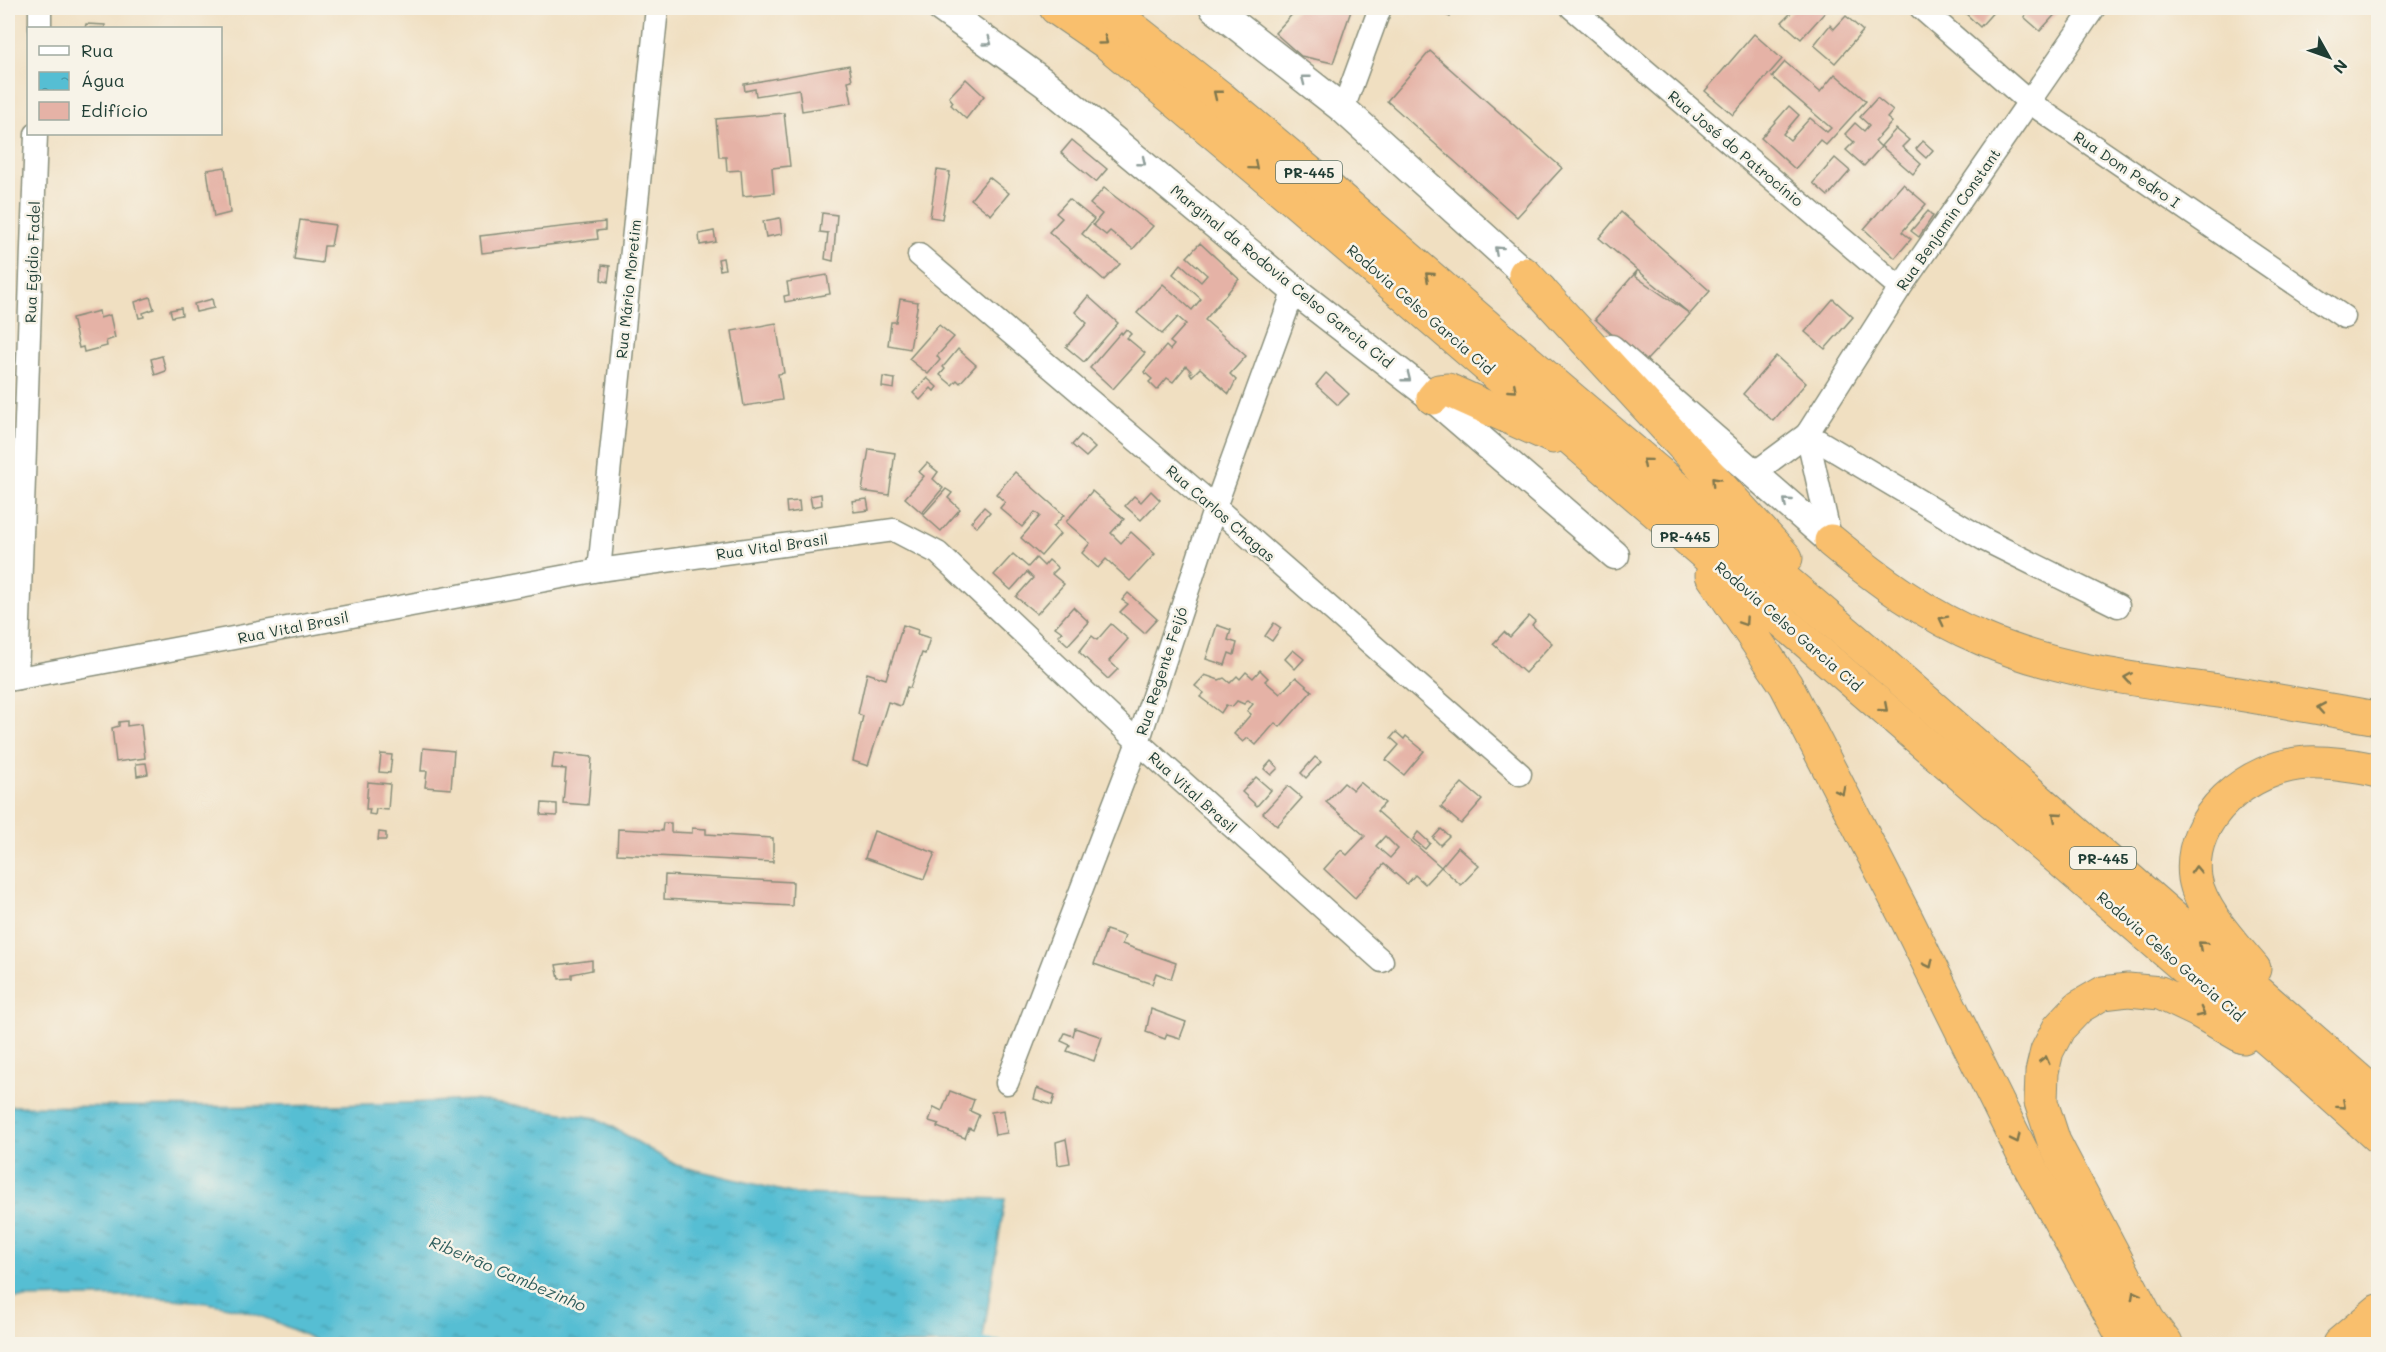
<svg xmlns="http://www.w3.org/2000/svg" width="2386" height="1352" font-family="Mali,sans-serif">
  <style>
    .water { fill: url(#water-ripples); stroke: #3a7e84; stroke-width: 1.5 }
    .lines { fill: none; stroke-linecap: round; stroke-linejoin: round }
    .stream { stroke: #56bed3; stroke-width: 7 }
    .building { fill: #e5b2a6; fill-rule: evenodd }
    .minor-casing { stroke: #888e7a; stroke-width: 25 }
    .tertiary-casing { stroke: #888e7a; stroke-width: 31 }
    .trunk-casing { stroke: #888e7a; stroke-width: 35 }
    .motorway-casing { stroke: #888e7a; stroke-width: 35 }
    .minor { stroke: #fff; stroke-width: 22 }
    .tertiary { stroke: #fff; stroke-width: 28 }
    .trunk { stroke: #f9bf6d; stroke-width: 33 }
    .motorway { stroke: #f9bf6d; stroke-width: 33 }
    .oneway { stroke: #81784e }
    .oneway2 { stroke: #8f9e9a }
    .labels { text-anchor: middle; dominant-baseline: central; stroke-width: 5; stroke-linejoin: round; paint-order: stroke }
    .shield { fill: #f7f3e8; stroke: #60746a; stroke-width: 1.5 }
    .shield-label { font-size: 14px; font-weight: bold; fill: #1f3d34 }
    .street-label { font-size: 15px; fill: #1f3d34; stroke: #f7f3e8 }
    .water-label { font-size: 16px; font-style: italic; fill: #2d5d5c; stroke: #f7f3e8 }
  </style>
  <defs>
    <pattern id="water-ripples" width="26" height="14" patternUnits="userSpaceOnUse" patternTransform="scale(1.5)"><rect width="26" height="14" fill="#56bed3"/><path d="M2 4q2-2 4 0t4 0M15 11q2-2 4 0t4 0" fill="none" stroke="#479cac"/></pattern>
  </defs>
  <rect width="100%" height="100%" fill="#f7f3e8"/>
  <filter id="ink" filterUnits="userSpaceOnUse"><feTurbulence type="fractalNoise" baseFrequency=".0167" numOctaves="2"/><feDisplacementMap in="SourceGraphic" scale="12" xChannelSelector="R" yChannelSelector="G"/><feConvolveMatrix kernelMatrix="1 2 1 2 8 2 1 2 1" color-interpolation-filters="sRGB"/></filter>
  <filter id="wash" filterUnits="userSpaceOnUse"><feTurbulence type="fractalNoise" baseFrequency=".008" numOctaves="4" result="noise"/><feDisplacementMap in="SourceGraphic" scale="24" xChannelSelector="R" yChannelSelector="G"/><feGaussianBlur stdDeviation="1.35" result="paint"/><feColorMatrix in="noise" values="0 0 0 0 0 0 0 0 0 0 0 0 0 0 0 0 0 1.4 0 .05"/><feComposite in="paint" operator="in"/></filter>
  <g filter="url(#wash)">
    <rect width="100%" height="100%" fill="#f0dfc1"/>
    <path class="water" d="M473,1100L597,1118L676,1165L795,1194L1005,1199L982,1344H323C294,1330 264,1315 233,1308C160,1291 82,1298 8,1298V1106C163,1107 318,1108 473,1100Z"/>
    <g class="lines">
      <polyline class="stream" points="975,1341 999,1344"/>
    </g>
    <g id="blocks">
      <g class="building">
        <polygon points="1298,8 1352,8 1333,63 1301,56 1275,33"/>
        <polygon points="1432,8 1455,8 1450,17"/>
        <polygon points="1796,8 1829,8 1801,39 1782,22"/>
        <polygon points="1966,8 1997,8 1980,27 1963,11"/>
        <polygon points="2026,8 2061,8 2040,31 2024,17 2029,10"/>
        <polygon points="1846,16 1863,31 1835,63 1814,45 1830,25 1834,29"/>
        <polygon points="86,24 105,25 105,28 85,28"/>
        <polygon points="1754,34 1782,59 1733,115 1705,91"/>
        <polygon points="1430,51 1562,168 1517,217 1387,101"/>
        <polygon points="1785,62 1820,92 1835,74 1866,101 1826,145 1820,140 1795,169 1761,138 1789,106 1799,115 1783,134 1790,140 1810,118 1827,132 1831,128 1772,77"/>
        <polygon points="849,65 852,80 848,81 852,103 802,111 799,89 756,96 755,89 745,91 744,84"/>
        <polygon points="966,79 984,96 966,119 951,105 953,102 949,97"/>
        <polygon points="1877,98 1893,111 1887,118 1892,122 1875,141 1881,147 1864,166 1846,150 1854,142 1845,134 1855,123 1864,131 1869,125 1860,117"/>
        <polygon points="784,113 790,166 772,168 774,193 743,196 741,170 727,171 726,157 719,157 716,119"/>
        <polygon points="1896,129 1909,140 1902,147 1921,164 1913,174 1881,146"/>
        <polygon points="1072,140 1107,169 1096,182 1061,153"/>
        <polygon points="1923,141 1933,150 1926,158 1916,149"/>
        <polygon points="1835,158 1850,171 1828,196 1813,183"/>
        <polygon points="225,167 230,213 214,217 207,170"/>
        <polygon points="937,170 950,172 942,219 930,217"/>
        <polygon points="989,177 1009,193 991,215 971,199"/>
        <polygon points="1903,184 1926,204 1902,232 1911,239 1895,258 1864,229"/>
        <polygon points="1104,188 1153,226 1133,249 1110,231 1106,235 1093,225 1102,214 1090,204"/>
        <polygon points="1069,199 1094,219 1082,234 1120,264 1104,280 1049,232 1062,218 1056,213"/>
        <polygon points="1928,211 1933,216 1919,237 1911,231"/>
        <polygon points="1621,212 1710,291 1690,314 1644,363 1595,319 1637,271 1635,276 1690,314 1599,238"/>
        <polygon points="822,213 837,215 833,261 825,259 828,233 820,232"/>
        <polygon points="780,218 782,234 766,237 763,221"/>
        <polygon points="300,220 335,225 331,246 324,246 322,263 294,259"/>
        <polygon points="605,222 605,230 597,231 598,239 482,253 480,236"/>
        <polygon points="714,231 716,242 700,245 699,234"/>
        <polygon points="1200,243 1239,279 1205,320 1246,356 1230,374 1236,380 1229,394 1200,368 1192,376 1190,373 1192,372 1186,366 1173,382 1167,378 1157,390 1149,382 1152,379 1144,372 1166,346 1170,350 1174,345 1170,342 1186,324 1178,317 1162,334 1137,313 1163,284 1192,310 1201,299 1173,274 1181,264 1201,282 1207,275 1187,257"/>
        <polygon points="723,258 725,269 720,270 718,259"/>
        <polygon points="602,265 610,266 608,282 601,280"/>
        <polygon points="827,275 830,294 785,302 784,296 789,295 787,282"/>
        <polygon points="1088,296 1118,323 1084,362 1066,347 1087,323 1075,312"/>
        <polygon points="150,297 154,309 143,313 144,317 139,318 135,302"/>
        <polygon points="212,299 214,308 196,312 194,304"/>
        <polygon points="900,299 918,302 910,349 888,345 891,322 896,322"/>
        <polygon points="1833,299 1853,317 1825,349 1805,332"/>
        <polygon points="181,308 182,315 172,317 170,310"/>
        <polygon points="99,311 100,318 110,315 115,338 106,341 107,346 84,352 83,347 79,348 72,318"/>
        <polygon points="776,323 784,373 778,374 782,400 744,406 732,331"/>
        <polygon points="939,325 954,337 937,356 940,360 928,374 909,359"/>
        <polygon points="1126,329 1131,334 1127,338 1145,353 1113,389 1090,368 1121,332 1122,334"/>
        <polygon points="958,349 976,365 960,383 957,380 952,385 940,375 945,369 943,367"/>
        <polygon points="162,356 166,371 155,375 151,359"/>
        <polygon points="1776,356 1806,383 1773,421 1743,394"/>
        <polygon points="1326,373 1349,394 1338,405 1316,385"/>
        <polygon points="883,377 895,379 894,389 882,387"/>
        <polygon points="927,378 937,387 934,391 931,388 920,400 913,393"/>
        <polygon points="1081,435 1095,448 1086,457 1072,445"/>
        <polygon points="869,449 895,453 889,495 862,491"/>
        <polygon points="927,463 938,472 933,479 943,488 922,513 905,498 924,476 919,472"/>
        <polygon points="1015,472 1064,515 1053,527 1060,534 1041,556 1021,538 1040,516 1035,512 1022,527 1000,508 1005,502 996,494"/>
        <polygon points="946,489 952,493 948,498 960,509 941,531 923,515"/>
        <polygon points="1092,491 1124,519 1111,533 1121,543 1131,532 1155,554 1130,581 1106,559 1098,568 1082,553 1090,543 1066,522"/>
        <polygon points="1151,491 1160,500 1141,520 1125,506 1134,496 1141,502"/>
        <polygon points="821,494 822,505 812,507 810,496"/>
        <polygon points="867,499 869,510 854,512 852,501"/>
        <polygon points="799,501 800,511 787,513 786,502"/>
        <polygon points="984,507 990,512 977,527 971,522"/>
        <polygon points="1013,554 1028,567 1036,558 1044,566 1049,560 1058,568 1052,574 1064,584 1037,614 1016,597 1033,578 1027,572 1011,590 994,575"/>
        <polygon points="1128,593 1157,619 1144,633 1120,612 1128,604 1122,600"/>
        <polygon points="1073,607 1089,622 1068,645 1058,636 1062,632 1055,627"/>
        <polygon points="1529,616 1535,621 1532,625 1552,643 1525,673 1493,644 1504,632 1510,637"/>
        <polygon points="1274,623 1281,628 1272,641 1265,636"/>
        <polygon points="1111,624 1128,639 1109,661 1118,669 1108,679 1079,652 1092,636 1097,640"/>
        <polygon points="903,625 918,630 917,634 930,638 925,654 922,653 910,688 907,687 901,706 888,702 868,766 853,761 863,716 858,714 867,673 886,679"/>
        <polygon points="1217,625 1231,630 1228,640 1237,643 1234,655 1229,653 1225,665 1206,659"/>
        <polygon points="1293,650 1304,659 1295,669 1285,659"/>
        <polygon points="1260,670 1268,678 1265,681 1280,694 1296,677 1312,691 1280,727 1275,723 1256,745 1248,738 1243,742 1234,734 1251,714 1247,711 1253,704 1248,700 1244,704 1237,701 1232,707 1226,705 1221,713 1200,697 1204,693 1195,686 1205,675 1219,680 1224,678 1230,683 1237,676 1240,679 1246,672 1253,678"/>
        <polygon points="127,721 127,726 141,724 145,758 116,762 112,728 119,726 119,722"/>
        <polygon points="1396,732 1404,739 1406,736 1424,751 1404,775 1386,760 1399,745 1391,738"/>
        <polygon points="423,748 454,751 451,789 425,787 427,771 421,771"/>
        <polygon points="554,753 592,757 588,805 563,803 566,769 552,768"/>
        <polygon points="381,754 392,755 390,773 379,772"/>
        <polygon points="1315,757 1321,762 1306,778 1301,773"/>
        <polygon points="1271,761 1278,768 1271,775 1264,769"/>
        <polygon points="146,763 148,774 137,776 136,764"/>
        <polygon points="1256,777 1271,790 1257,806 1242,792"/>
        <polygon points="368,782 390,784 388,810 376,809 375,815 369,814 370,809 366,809"/>
        <path d="M1360,782L1385,803L1377,811L1441,867L1458,847L1479,866L1461,885L1441,867L1425,884L1415,875L1407,884L1384,864L1355,898L1324,869L1341,850L1347,855L1365,836L1326,802L1344,783L1353,790ZM1385,836L1398,849L1390,858L1376,846Z"/>
        <polygon points="1462,783 1482,800 1461,824 1441,807"/>
        <polygon points="1288,786 1302,798 1277,826 1263,813"/>
        <polygon points="542,803 557,804 557,816 541,815"/>
        <polygon points="663,823 671,823 671,832 692,833 692,828 706,829 706,834 773,838 773,862 617,854 618,829 662,831"/>
        <polygon points="1441,829 1449,836 1440,845 1433,838"/>
        <polygon points="874,831 935,853 924,879 865,858"/>
        <polygon points="379,832 386,833 386,840 378,840"/>
        <polygon points="1418,832 1430,843 1425,849 1413,839"/>
        <polygon points="665,875 793,882 792,906 664,899"/>
        <polygon points="1106,930 1125,936 1122,944 1176,963 1171,979 1156,973 1152,984 1094,964"/>
        <polygon points="592,960 592,970 572,974 572,978 559,979 556,965"/>
        <polygon points="1151,1009 1186,1022 1180,1038 1167,1034 1165,1039 1146,1032"/>
        <polygon points="1075,1028 1102,1037 1094,1061 1067,1051 1070,1045 1061,1041 1065,1033 1073,1036"/>
        <polygon points="1037,1088 1055,1095 1052,1105 1034,1099"/>
        <polygon points="950,1091 974,1100 970,1111 979,1115 973,1130 969,1128 965,1138 937,1127 939,1124 929,1121 934,1107 942,1111"/>
        <polygon points="1004,1110 1007,1133 995,1135 991,1112"/>
        <polygon points="1066,1139 1070,1163 1058,1165 1056,1142"/>
      </g>
    </g>
  </g>
  <g filter="url(#ink)">
    <use href="#blocks" fill-opacity="0" stroke="#888e7a" stroke-width="1.5"/>
    <g class="lines">
      <defs>
        <g id="minor">
          <polyline points="1572,8 1900,288"/>
          <polyline points="1921,8 2029,102 2344,317"/>
          <polyline points="40,28 40,8"/>
          <polyline points="1343,109 1380,8"/>
          <polyline points="919,255 1215,507 1520,774"/>
          <polyline points="1807,434 1985,540 2118,606"/>
          <polyline points="1807,434 1831,541"/>
          <polyline points="1753,474 1807,434 1900,288 2094,8"/>
          <polyline points="599,570 657,8"/>
          <polyline points="17,678 36,134"/>
          <polyline points="8,680 599,570 894,530 938,553 1138,742 1382,961"/>
          <polyline points="1007,1083 1138,742 1215,507 1294,290"/>
        </g>
        <g id="tertiary">
          <polyline points="941,8 1046,84 1294,290 1433,398 1615,555"/>
          <polyline points="1214,8 1343,109 1542,289"/>
          <polyline points="1611,349 1831,541"/>
        </g>
        <g id="trunk">
          <path d="M1831,541C1878,580 1927,616 1983,639C2059,672 2145,681 2226,692C2277,700 2328,710 2378,718"/>
          <polyline points="2368,1344 2378,1331"/>
        </g>
        <g id="motorway">
          <polyline points="1056,8 1107,43 1294,200 2307,1073 2378,1137"/>
          <polyline points="1107,8 1221,98 1329,189 1505,342 1882,663 2378,1097"/>
          <polyline points="1525,274 1786,558"/>
          <polyline points="1433,398 1439,391 1448,390 1553,437"/>
          <polyline points="1712,575 1786,685 1906,918 2022,1152 2127,1344"/>
          <path d="M2254,969C2234,945 2200,910 2195,878C2187,816 2249,767 2306,763C2327,762 2359,766 2378,771"/>
          <polyline points="2166,1344 2148,1320 2054,1142 2041,1102 2042,1072 2047,1051 2059,1028 2079,1007 2103,993 2128,990 2160,993 2198,1011 2243,1037"/>
          <polyline points="2339,1344 2378,1311"/>
        </g>
      </defs>
      <use href="#minor" class="minor-casing"/>
      <use href="#tertiary" class="tertiary-casing"/>
      <use href="#trunk" class="trunk-casing"/>
      <use href="#motorway" class="motorway-casing"/>
      <use href="#minor" class="minor"/>
      <use href="#tertiary" class="tertiary"/>
      <use href="#trunk" class="trunk"/>
      <use href="#motorway" class="motorway"/>
    </g>
    <defs><path id="oneway-chevron" d="M-2-3.5L2.5 0L-2 3.5" fill="none" stroke-width="1.6" stroke-linecap="round" stroke-linejoin="round" transform="scale(1.5)"/></defs>
    <g class="oneway">
      <use href="#oneway-chevron" transform="translate(1104 41) rotate(36)"/>
      <use href="#oneway-chevron" transform="translate(1217 94) rotate(-141)"/>
      <use href="#oneway-chevron" transform="translate(1254 166) rotate(40)"/>
      <use href="#oneway-chevron" transform="translate(1429 276) rotate(-139)"/>
      <use href="#oneway-chevron" transform="translate(1513 389) rotate(41)"/>
      <use href="#oneway-chevron" transform="translate(1646 462) rotate(-140)"/>
      <use href="#oneway-chevron" transform="translate(1715 481) rotate(-133)"/>
      <use href="#oneway-chevron" transform="translate(1943 620) rotate(-153)"/>
      <use href="#oneway-chevron" transform="translate(1744 622) rotate(56)"/>
      <use href="#oneway-chevron" transform="translate(2128 678) rotate(-171)"/>
      <use href="#oneway-chevron" transform="translate(1884 708) rotate(41)"/>
      <use href="#oneway-chevron" transform="translate(2321 708) rotate(-170)"/>
      <use href="#oneway-chevron" transform="translate(1841 791) rotate(63)"/>
      <use href="#oneway-chevron" transform="translate(2056 816) rotate(-139)"/>
      <use href="#oneway-chevron" transform="translate(2196 870) rotate(-92)"/>
      <use href="#oneway-chevron" transform="translate(2202 945) rotate(-139)"/>
      <use href="#oneway-chevron" transform="translate(1929 964) rotate(64)"/>
      <use href="#oneway-chevron" transform="translate(2201 1013) rotate(28)"/>
      <use href="#oneway-chevron" transform="translate(2045 1060) rotate(-75)"/>
      <use href="#oneway-chevron" transform="translate(2342 1105) rotate(42)"/>
      <use href="#oneway-chevron" transform="translate(2016 1139) rotate(64)"/>
      <use href="#oneway-chevron" transform="translate(2135 1295) rotate(-118)"/>
    </g>
    <g class="oneway2">
      <use href="#oneway-chevron" transform="translate(988 42) rotate(36)"/>
      <use href="#oneway-chevron" transform="translate(1305 79) rotate(-142)"/>
      <use href="#oneway-chevron" transform="translate(1142 162) rotate(39)"/>
      <use href="#oneway-chevron" transform="translate(1498 250) rotate(-138)"/>
      <use href="#oneway-chevron" transform="translate(1407 378) rotate(38)"/>
      <use href="#oneway-chevron" transform="translate(1787 502) rotate(-139)"/>
    </g>
  </g>
  <g class="labels">
    <g class="shield">
      <rect x="1276" y="161" width="66" height="22" rx="4.5"/>
      <rect x="1652" y="525" width="66" height="22" rx="4.5"/>
      <rect x="2070" y="847" width="66" height="22" rx="4.5"/>
    </g>
    <g class="shield-label">
      <text x="1309" y="172">PR-445</text>
      <text x="1685" y="536">PR-445</text>
      <text x="2103" y="858">PR-445</text>
    </g>
    <g class="street-label">
      <text transform="translate(1736 148) rotate(40)">Rua José do Patrocínio</text>
      <text transform="translate(2127 169) rotate(34)">Rua Dom Pedro I</text>
      <text transform="translate(1948 219) rotate(-55)">Rua Benjamin Constant</text>
      <text transform="translate(32 262) rotate(-88)">Rua Egídio Fadel</text>
      <text transform="translate(1282 276) rotate(39)">Marginal da Rodovia Celso Garcia Cid</text>
      <text transform="translate(628 289) rotate(-84)">Rua Mário Moretim</text>
      <text transform="translate(1421 309) rotate(41)">Rodovia Celso Garcia Cid</text>
      <text transform="translate(1221 513) rotate(41)">Rua Carlos Chagas</text>
      <text transform="translate(772 546) rotate(-8)">Rua Vital Brasil</text>
      <text transform="translate(1789 626) rotate(41)">Rodovia Celso Garcia Cid</text>
      <text transform="translate(293 627) rotate(-11)">Rua Vital Brasil</text>
      <text transform="translate(1161 671) rotate(-72)">Rua Regente Feijó</text>
      <text transform="translate(1193 792) rotate(42)">Rua Vital Brasil</text>
      <text transform="translate(2171 956) rotate(41)">Rodovia Celso Garcia Cid</text>
    </g>
    <g class="water-label">
      <text transform="translate(508 1273) rotate(23)">Ribeirão Cambezinho</text>
    </g>
  </g>
  <rect width="2386" height="1352" fill="none" stroke="#f7f3e8" stroke-width="30"/>
  <rect x="27" y="27" width="195" height="108" fill="#f7f3e8" stroke="#a1aaa0" stroke-width="1.5"/>
  <rect x="39" y="46" width="30" height="9" fill="#ffffff" stroke="#a1aaa0" stroke-width="1.5"/>
  <text x="81" y="57" font-size="18" fill="#1f3d34">Rua</text>
  <rect x="39" y="72" width="30" height="18" fill="url(#water-ripples)" stroke="#a1aaa0" stroke-width="1.5"/>
  <text x="81" y="87" font-size="18" fill="#1f3d34">Água</text>
  <rect x="39" y="102" width="30" height="18" fill="#e5b2a6" stroke="#a1aaa0" stroke-width="1.5"/>
  <text x="81" y="117" font-size="18" fill="#1f3d34">Edifício</text>
  <g transform="translate(2329 57) rotate(130)" stroke="#f7f3e8" stroke-width="4.5" paint-order="stroke">
  <path d="M0-4.5L10 22L0 15L-10 22Z" fill="#1f3d34"/>
  <text y="-9" font-size="16" font-weight="bold" text-anchor="middle" fill="#1f3d34">N</text>
  </g>
</svg>
